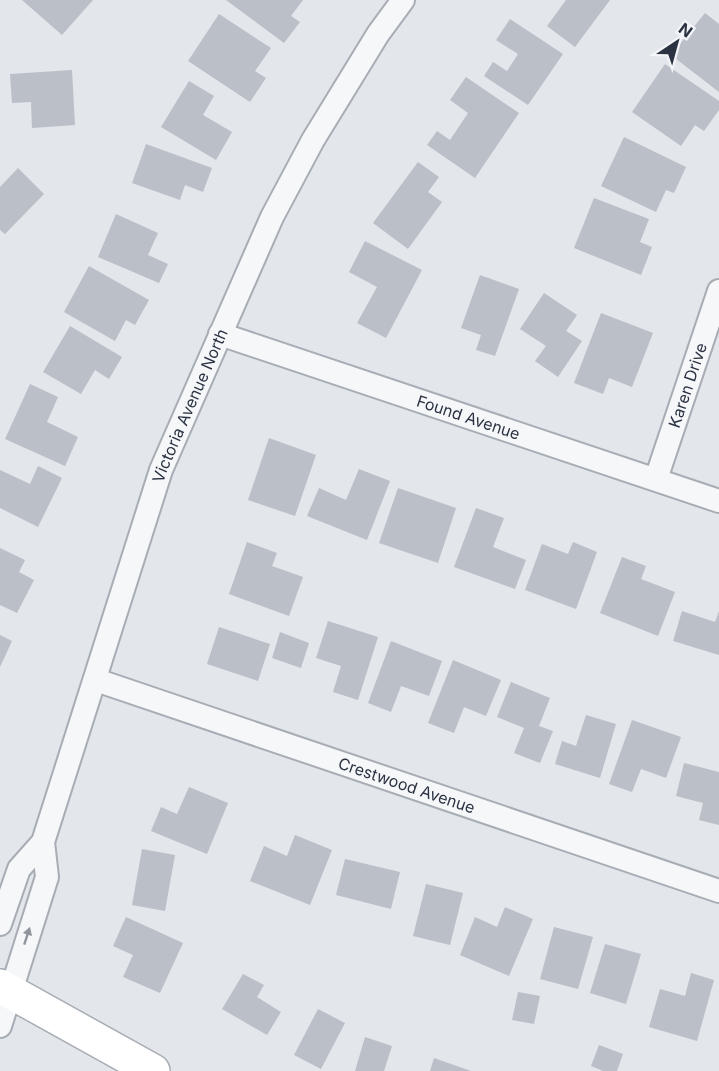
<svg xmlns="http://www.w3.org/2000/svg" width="719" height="1071" font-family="Inter,sans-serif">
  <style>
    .building { fill: #babfc8 }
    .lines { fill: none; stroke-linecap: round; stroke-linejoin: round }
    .street-casing { stroke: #a8adb5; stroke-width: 26 }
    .secondary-casing { stroke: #a8adb5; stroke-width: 36 }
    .street { stroke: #f6f7f9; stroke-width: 22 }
    .secondary { stroke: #fff; stroke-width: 33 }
    .oneway { fill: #90959e }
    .labels { text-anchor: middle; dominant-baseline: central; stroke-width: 4.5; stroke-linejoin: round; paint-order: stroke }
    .street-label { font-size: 16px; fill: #2b3343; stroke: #f3f5f8 }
  </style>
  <rect width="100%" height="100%" fill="#e3e6eb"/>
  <g class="building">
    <polygon points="22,0 93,0 62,35"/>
    <polygon points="226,0 303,0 291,16 300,22 284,43"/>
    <polygon points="566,0 610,0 575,47 547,26"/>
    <polygon points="705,13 719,24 719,92 671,55"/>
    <polygon points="219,14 271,48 255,71 266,78 250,102 188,61"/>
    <polygon points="510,19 563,54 528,105 484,76 493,62 507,71 518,54 496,40"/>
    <polygon points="665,64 719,101 719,110 704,131 695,125 681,146 632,112"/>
    <polygon points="72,70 75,125 32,128 31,102 12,103 10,74"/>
    <polygon points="466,77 519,113 475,178 427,145 437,131 450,140 468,113 450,100"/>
    <polygon points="189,81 214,96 203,115 232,132 216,160 161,127"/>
    <polygon points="624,137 686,167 674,193 666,190 656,212 601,186"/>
    <polygon points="146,144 212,168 203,192 185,185 180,200 132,183"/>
    <polygon points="418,162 439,177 428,192 442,202 408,249 373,223"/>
    <polygon points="18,168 44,194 5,234 0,230 0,187"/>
    <polygon points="594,198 649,219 640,242 652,247 641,275 574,248"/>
    <polygon points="116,214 158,233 148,255 168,264 159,283 98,257"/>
    <polygon points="365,241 422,270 386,338 357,323 377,287 349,272"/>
    <polygon points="89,266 149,300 135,325 126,320 115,341 64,312"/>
    <polygon points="480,275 519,289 495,356 476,350 481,335 461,328"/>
    <polygon points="544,293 577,315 566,331 582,341 558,377 535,361 546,346 520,329"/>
    <polygon points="601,313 653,333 632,387 609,378 603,394 574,383"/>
    <polygon points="70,326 122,357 109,379 95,370 81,394 43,372"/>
    <polygon points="30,384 58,397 47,422 78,437 65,466 5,439"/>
    <polygon points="269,438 316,455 295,516 248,500"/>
    <polygon points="38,466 62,478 38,527 0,508 0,470 30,484"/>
    <polygon points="359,469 390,481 367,540 307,516 319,488 346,500"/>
    <polygon points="398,488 456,508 438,563 379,543"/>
    <polygon points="476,508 504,518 493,547 526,560 515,589 454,567"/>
    <polygon points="247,542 277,553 272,566 303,577 289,616 229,594"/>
    <polygon points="573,542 597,552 576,609 525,590 542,544 568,554"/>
    <polygon points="0,548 25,560 19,572 34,580 17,613 0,605"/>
    <polygon points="622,557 646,566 641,579 675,592 658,636 600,613"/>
    <polygon points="682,611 715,622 719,611 719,655 673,641"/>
    <polygon points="328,621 378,637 358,700 333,692 341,666 316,658"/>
    <polygon points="219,627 270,644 258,681 207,664"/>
    <polygon points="280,632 309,643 301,668 272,658"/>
    <polygon points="0,635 12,641 0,667"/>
    <polygon points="391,641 442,661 429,696 401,686 391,712 368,703"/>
    <polygon points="453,660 501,680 486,716 464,707 454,733 428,723"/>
    <polygon points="511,682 550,698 539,726 553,731 540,763 514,753 524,728 497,717"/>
    <polygon points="586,715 616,724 600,778 555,764 562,741 576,746"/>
    <polygon points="632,720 681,737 666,778 641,769 632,792 609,784"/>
    <polygon points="684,763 719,772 719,825 699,820 703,803 676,796"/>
    <polygon points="189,787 228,803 207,854 151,831 161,807 177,814"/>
    <polygon points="295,835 332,850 310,905 250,881 264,846 287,856"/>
    <polygon points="142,849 175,855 165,911 132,905"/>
    <polygon points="345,859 400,872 391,909 336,895"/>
    <polygon points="426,884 463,893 450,945 413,936"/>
    <polygon points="505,907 533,919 509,976 460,955 475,917 497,927"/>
    <polygon points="126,917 183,943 160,993 123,977 133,955 113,946"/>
    <polygon points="554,927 593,937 578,989 540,979"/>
    <polygon points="605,944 641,954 626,1004 590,993"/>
    <polygon points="691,973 714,980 697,1041 649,1027 660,989 685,996"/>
    <polygon points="243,974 264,985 257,997 281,1012 267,1035 222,1009"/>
    <polygon points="518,992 540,996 534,1024 512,1020"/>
    <polygon points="318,1009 345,1023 321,1069 294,1055"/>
    <polygon points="365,1037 392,1046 384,1071 355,1071"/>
    <polygon points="599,1045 623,1054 617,1071 603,1071 591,1066"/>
    <polygon points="434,1058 471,1071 430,1071"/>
  </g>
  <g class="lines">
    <defs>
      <g id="street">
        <path id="s1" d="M220,334L719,501"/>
        <path id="s2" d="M656,479L719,291"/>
        <path id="s3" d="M96,680L719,891"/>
        <path id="s4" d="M0,924L19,869L43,842L161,470L272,217L313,140L378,34L403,0"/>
        <polyline points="0,1026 47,877 43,842"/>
      </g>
      <polyline id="secondary" points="0,986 153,1071"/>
    </defs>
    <use href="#street" class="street-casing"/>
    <use href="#secondary" class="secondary-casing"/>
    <use href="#street" class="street"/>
    <use href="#secondary" class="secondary"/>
  </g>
  <defs><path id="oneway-solid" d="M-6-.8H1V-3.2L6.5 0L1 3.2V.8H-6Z" transform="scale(1.5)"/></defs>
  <use class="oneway" href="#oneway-solid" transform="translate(27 936) rotate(-72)"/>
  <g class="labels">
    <g class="street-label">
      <text stroke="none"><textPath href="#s2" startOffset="99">Karen Drive</textPath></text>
      <text stroke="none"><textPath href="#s4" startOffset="555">Victoria Avenue North</textPath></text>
      <text stroke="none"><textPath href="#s1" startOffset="262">Found Avenue</textPath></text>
      <text stroke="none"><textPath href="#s3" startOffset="328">Crestwood Avenue</textPath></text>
    </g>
  </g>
  <g transform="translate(677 42) rotate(36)" stroke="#f3f5f8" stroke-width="4.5" paint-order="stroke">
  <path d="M0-4.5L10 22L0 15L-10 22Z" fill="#2b3343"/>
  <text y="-9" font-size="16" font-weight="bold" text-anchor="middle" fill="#2b3343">N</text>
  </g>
</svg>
